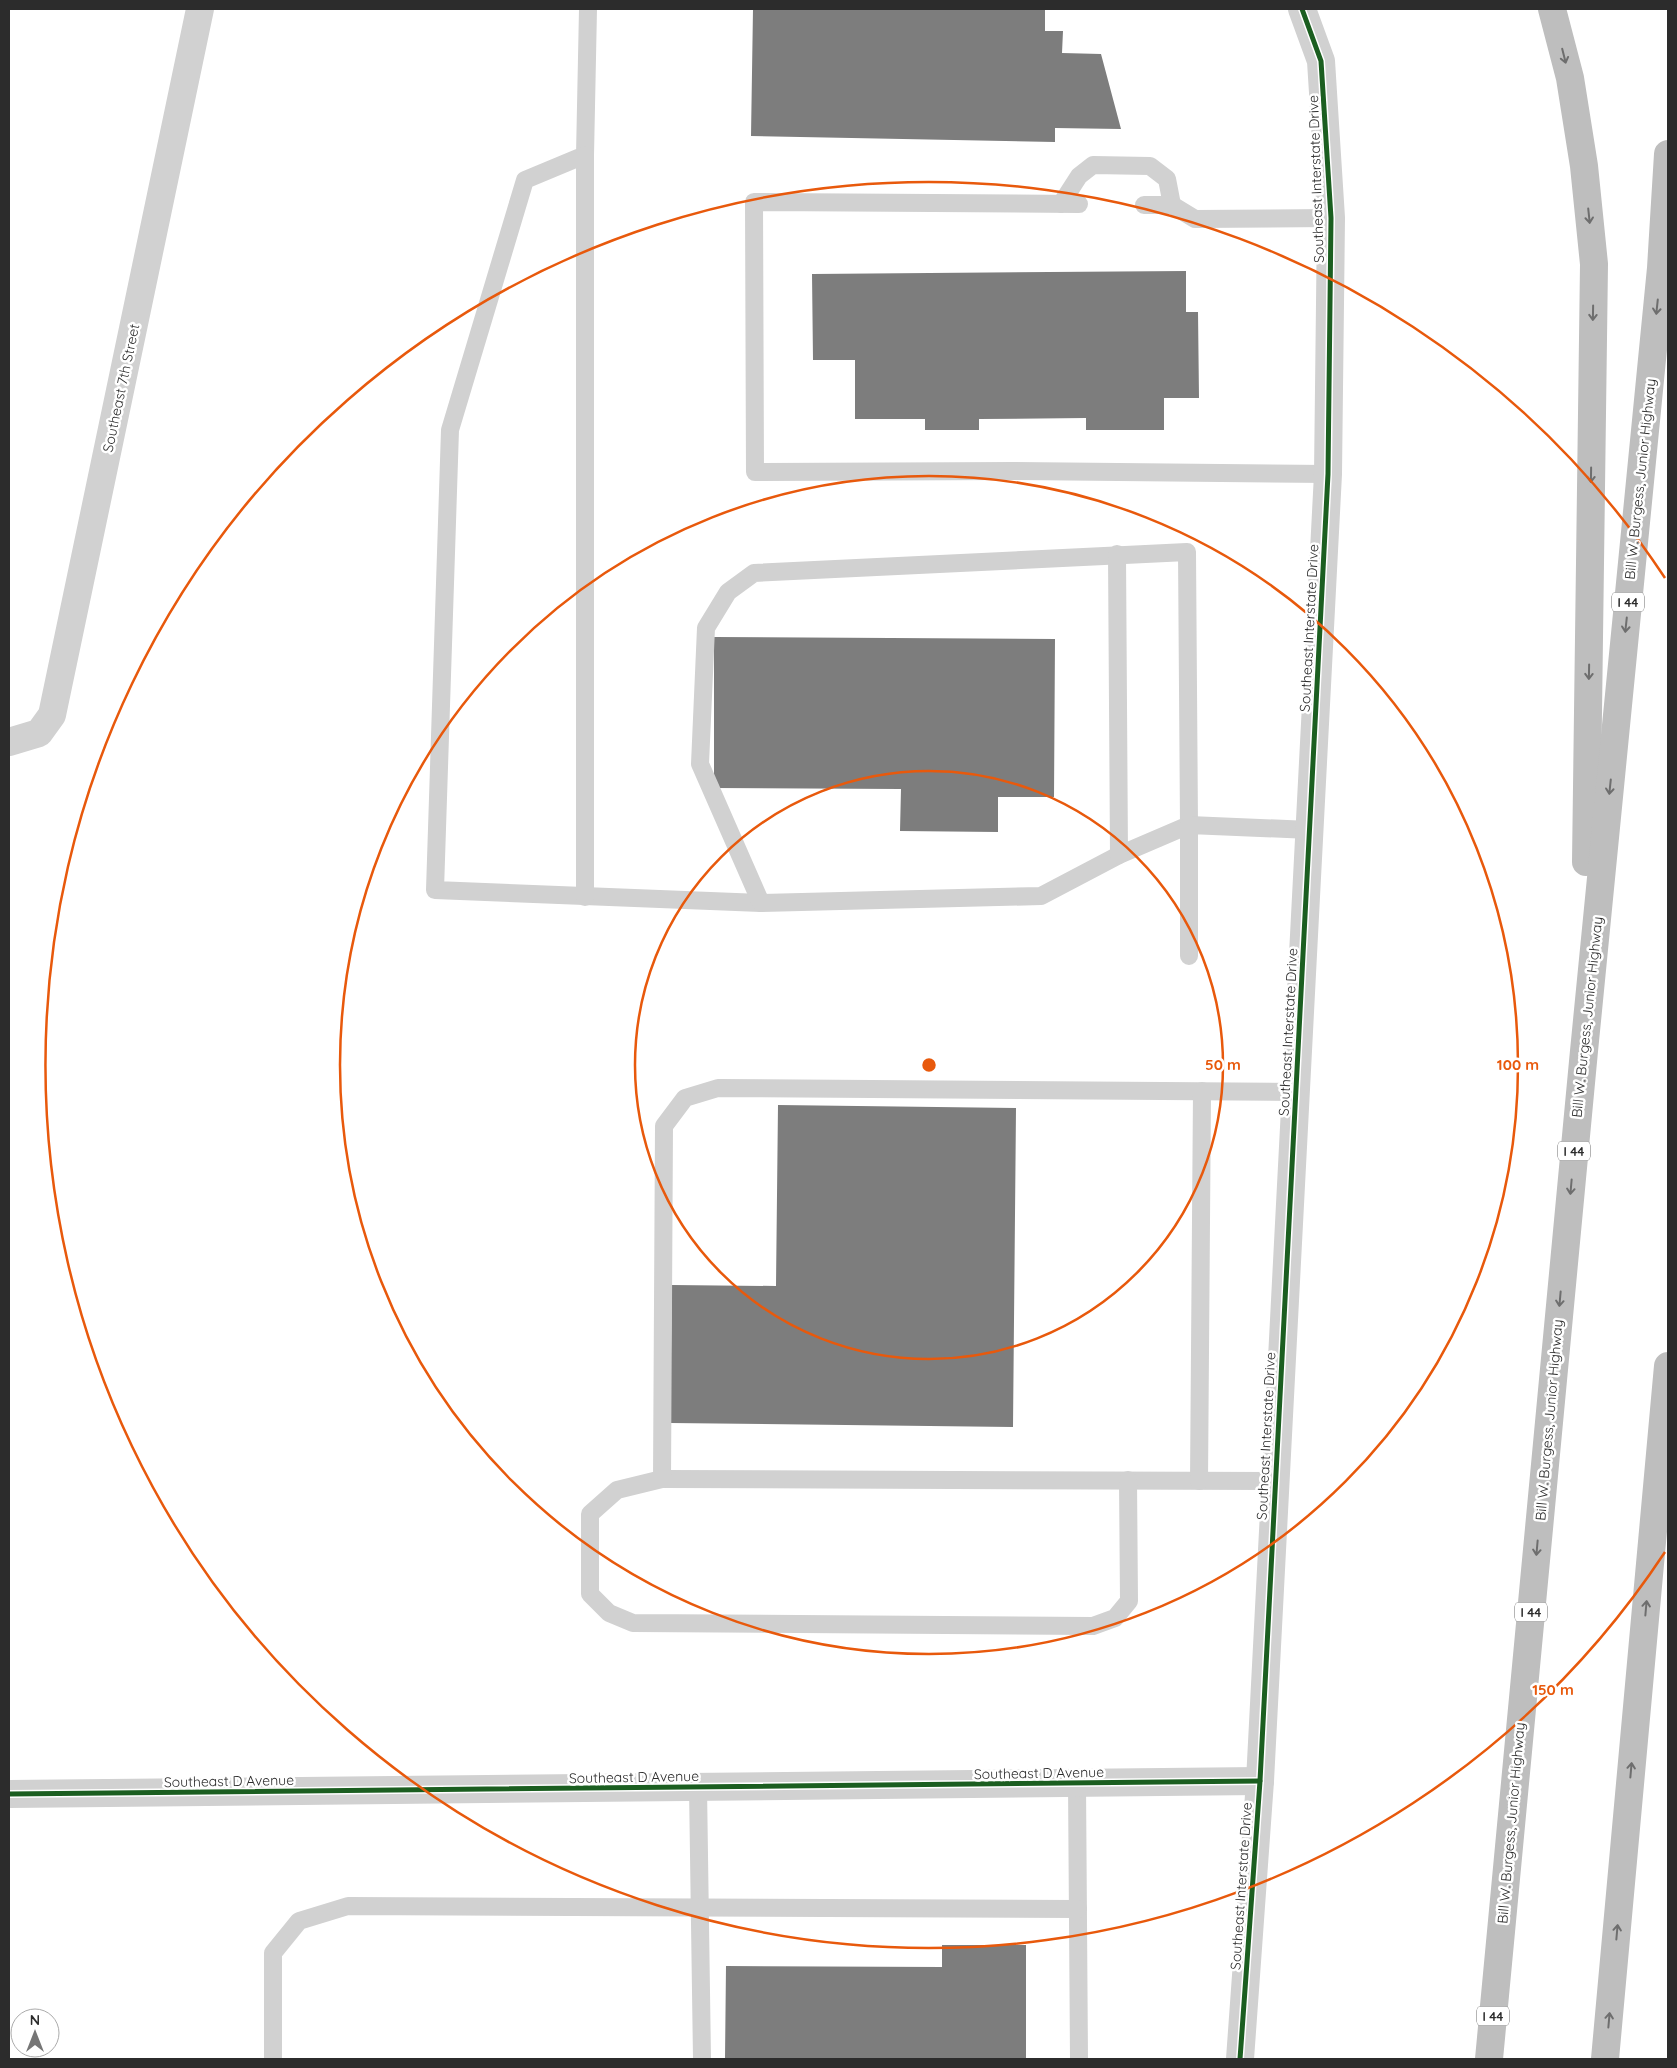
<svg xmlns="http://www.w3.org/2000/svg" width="1677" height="2068" font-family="Quicksand,sans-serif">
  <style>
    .building { fill: #7d7d7d }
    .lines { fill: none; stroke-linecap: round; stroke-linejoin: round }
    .lane { stroke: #d1d1d1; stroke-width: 18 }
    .street { stroke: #d1d1d1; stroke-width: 28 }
    .highway { stroke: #bebebe; stroke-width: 28 }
    .cycleway-casing { stroke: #fff; stroke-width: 8 }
    .cycleway { stroke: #1b5e20; stroke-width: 5 }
    .oneway { stroke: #6e6e6e }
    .ring { fill: none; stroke: #e8590c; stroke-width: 2.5 }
    .labels { text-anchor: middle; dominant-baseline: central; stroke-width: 5; stroke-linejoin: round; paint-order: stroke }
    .shield { fill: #fff; stroke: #6b6b6b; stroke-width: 1 }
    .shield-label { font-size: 12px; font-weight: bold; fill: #2c2c2c }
    .street-label { font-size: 14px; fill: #2c2c2c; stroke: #fff }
    .centre { fill: #e8590c; stroke: #fff; stroke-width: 2.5 }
    .ring-label { font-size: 15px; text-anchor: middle; font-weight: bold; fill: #e8590c; stroke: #fff; stroke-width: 5; stroke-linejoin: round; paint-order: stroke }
  </style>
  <rect width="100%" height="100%" fill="#fff"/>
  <g class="building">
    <polygon points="753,9 1045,9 1045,31 1063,31 1062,53 1101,54 1121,129 1055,128 1055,142 751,136"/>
    <polygon points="1186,271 1186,312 1198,312 1199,398 1164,398 1164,430 1086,430 1086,418 979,419 979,430 925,430 925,419 855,419 855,360 813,360 812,274"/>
    <polygon points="714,637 1055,639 1054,797 998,797 998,832 900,831 901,789 714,788"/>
    <polygon points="778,1105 1016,1108 1013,1427 670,1423 672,1285 776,1286"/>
    <polygon points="942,1945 1026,1945 1026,2059 725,2059 726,1966 942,1967"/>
  </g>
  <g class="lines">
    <g class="lane">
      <polyline points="588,9 585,155 525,180 450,430 435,890 761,903"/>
      <polyline points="585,155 585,897"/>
      <polyline points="1061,204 1079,176 1093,165 1150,166 1167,179 1172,205"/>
      <polyline points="1079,204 754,202 755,472 1015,471 1328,474"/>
      <polyline points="1144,205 1172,205 1195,219 1331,218"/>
      <polygon points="1187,552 1189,825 1119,855 1041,896 761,903 700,764 706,628 728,592 754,573"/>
      <polyline points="1117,554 1119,855"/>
      <polyline points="1189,956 1189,825 1310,830"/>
      <polyline points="662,1479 1275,1481"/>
      <polyline points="1128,1480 1129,1601 1115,1618 1093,1626 633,1623 609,1613 590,1594 590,1514 617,1490 662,1479 664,1126 685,1098 718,1088 1296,1092"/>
      <polyline points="1199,1481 1202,1091"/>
      <polyline points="1077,1783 1079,2059"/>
      <polyline points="698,1787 702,2059"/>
      <polyline points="273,2059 273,1953 299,1921 348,1906 1078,1909"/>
    </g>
    <g class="street">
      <polyline points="9,742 39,733 52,715 200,9"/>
      <polyline points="9,1794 1260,1781"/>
      <polyline points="1240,2059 1260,1781 1328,474 1331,218 1321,61 1302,9"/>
    </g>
    <g class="highway">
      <polyline points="1552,9 1570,78 1584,166 1594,264 1586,862"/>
      <polyline points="1489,2059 1584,1051 1661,268 1668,154"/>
      <polyline points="1605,2059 1668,1366"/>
    </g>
    <defs>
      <g id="cycleway">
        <polyline points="9,1794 1260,1781"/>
        <polyline points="1240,2059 1260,1781 1328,474 1331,218 1321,61 1302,9"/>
      </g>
    </defs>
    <use href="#cycleway" class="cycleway-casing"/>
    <use href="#cycleway" class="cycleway"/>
  </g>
  <defs><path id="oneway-shaft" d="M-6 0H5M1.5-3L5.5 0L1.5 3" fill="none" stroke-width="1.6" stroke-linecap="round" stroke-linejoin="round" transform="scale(1.25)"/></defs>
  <g class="oneway">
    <use href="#oneway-shaft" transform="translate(1564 56) rotate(76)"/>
    <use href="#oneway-shaft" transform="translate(1589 216) rotate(84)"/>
    <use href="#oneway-shaft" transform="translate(1657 307) rotate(96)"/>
    <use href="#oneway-shaft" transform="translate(1593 313) rotate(91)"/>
    <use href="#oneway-shaft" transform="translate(1591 475) rotate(91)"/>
    <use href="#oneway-shaft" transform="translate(1626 625) rotate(96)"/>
    <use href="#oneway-shaft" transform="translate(1589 672) rotate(91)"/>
    <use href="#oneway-shaft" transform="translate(1610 787) rotate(96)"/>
    <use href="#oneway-shaft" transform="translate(1571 1187) rotate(95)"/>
    <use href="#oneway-shaft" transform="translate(1560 1299) rotate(95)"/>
    <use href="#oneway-shaft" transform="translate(1537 1548) rotate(95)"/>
    <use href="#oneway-shaft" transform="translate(1646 1608) rotate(-85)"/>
    <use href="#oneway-shaft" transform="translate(1631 1770) rotate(-85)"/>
    <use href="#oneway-shaft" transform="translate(1617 1932) rotate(-85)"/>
    <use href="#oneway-shaft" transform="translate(1609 2020) rotate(-85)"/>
  </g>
  <g class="ring">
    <circle cx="929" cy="1065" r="294"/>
    <circle cx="929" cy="1065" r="589"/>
    <path d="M1665 1552A883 883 0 1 1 1665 578"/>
  </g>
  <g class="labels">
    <g class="shield">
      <rect x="1612" y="592.5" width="32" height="19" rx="4"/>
      <rect x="1558" y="1141.5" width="32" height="19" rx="4"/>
      <rect x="1515" y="1602.5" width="32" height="19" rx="4"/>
      <rect x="1477" y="2006.5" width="32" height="19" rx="4"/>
    </g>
    <g class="shield-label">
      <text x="1628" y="602">I 44</text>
      <text x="1574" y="1151">I 44</text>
      <text x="1531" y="1612">I 44</text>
      <text x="1493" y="2016">I 44</text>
    </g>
    <g class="street-label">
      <text transform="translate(1316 179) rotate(-92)">Southeast Interstate Drive</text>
      <text transform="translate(121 388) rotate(-78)">Southeast 7th Street</text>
      <text transform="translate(1640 479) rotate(-84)">Bill W. Burgess, Junior Highway</text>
      <text transform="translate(1309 628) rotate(-87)">Southeast Interstate Drive</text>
      <text transform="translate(1587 1017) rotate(-84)">Bill W. Burgess, Junior Highway</text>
      <text transform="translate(1288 1032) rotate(-87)">Southeast Interstate Drive</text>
      <text transform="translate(1549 1420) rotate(-85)">Bill W. Burgess, Junior Highway</text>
      <text transform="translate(1266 1436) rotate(-87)">Southeast Interstate Drive</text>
      <text transform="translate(1039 1773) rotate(-1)">Southeast D Avenue</text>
      <text transform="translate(634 1777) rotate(-1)">Southeast D Avenue</text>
      <text transform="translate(229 1781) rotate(-1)">Southeast D Avenue</text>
      <text transform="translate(1511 1823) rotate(-85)">Bill W. Burgess, Junior Highway</text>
      <text transform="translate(1241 1886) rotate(-86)">Southeast Interstate Drive</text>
    </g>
  </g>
  <circle cx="929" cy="1065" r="8" class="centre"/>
  <g class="ring-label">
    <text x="1223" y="1070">50 m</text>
    <text x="1518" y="1070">100 m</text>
    <text x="1553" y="1695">150 m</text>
  </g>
  <rect width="1677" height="2068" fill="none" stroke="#2c2c2c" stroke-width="20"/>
  <g transform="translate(35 2033)"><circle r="24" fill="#ffffff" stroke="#ababab"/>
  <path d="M0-4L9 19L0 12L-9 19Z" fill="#767676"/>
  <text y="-8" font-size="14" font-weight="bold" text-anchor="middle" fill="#2c2c2c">N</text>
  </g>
</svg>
